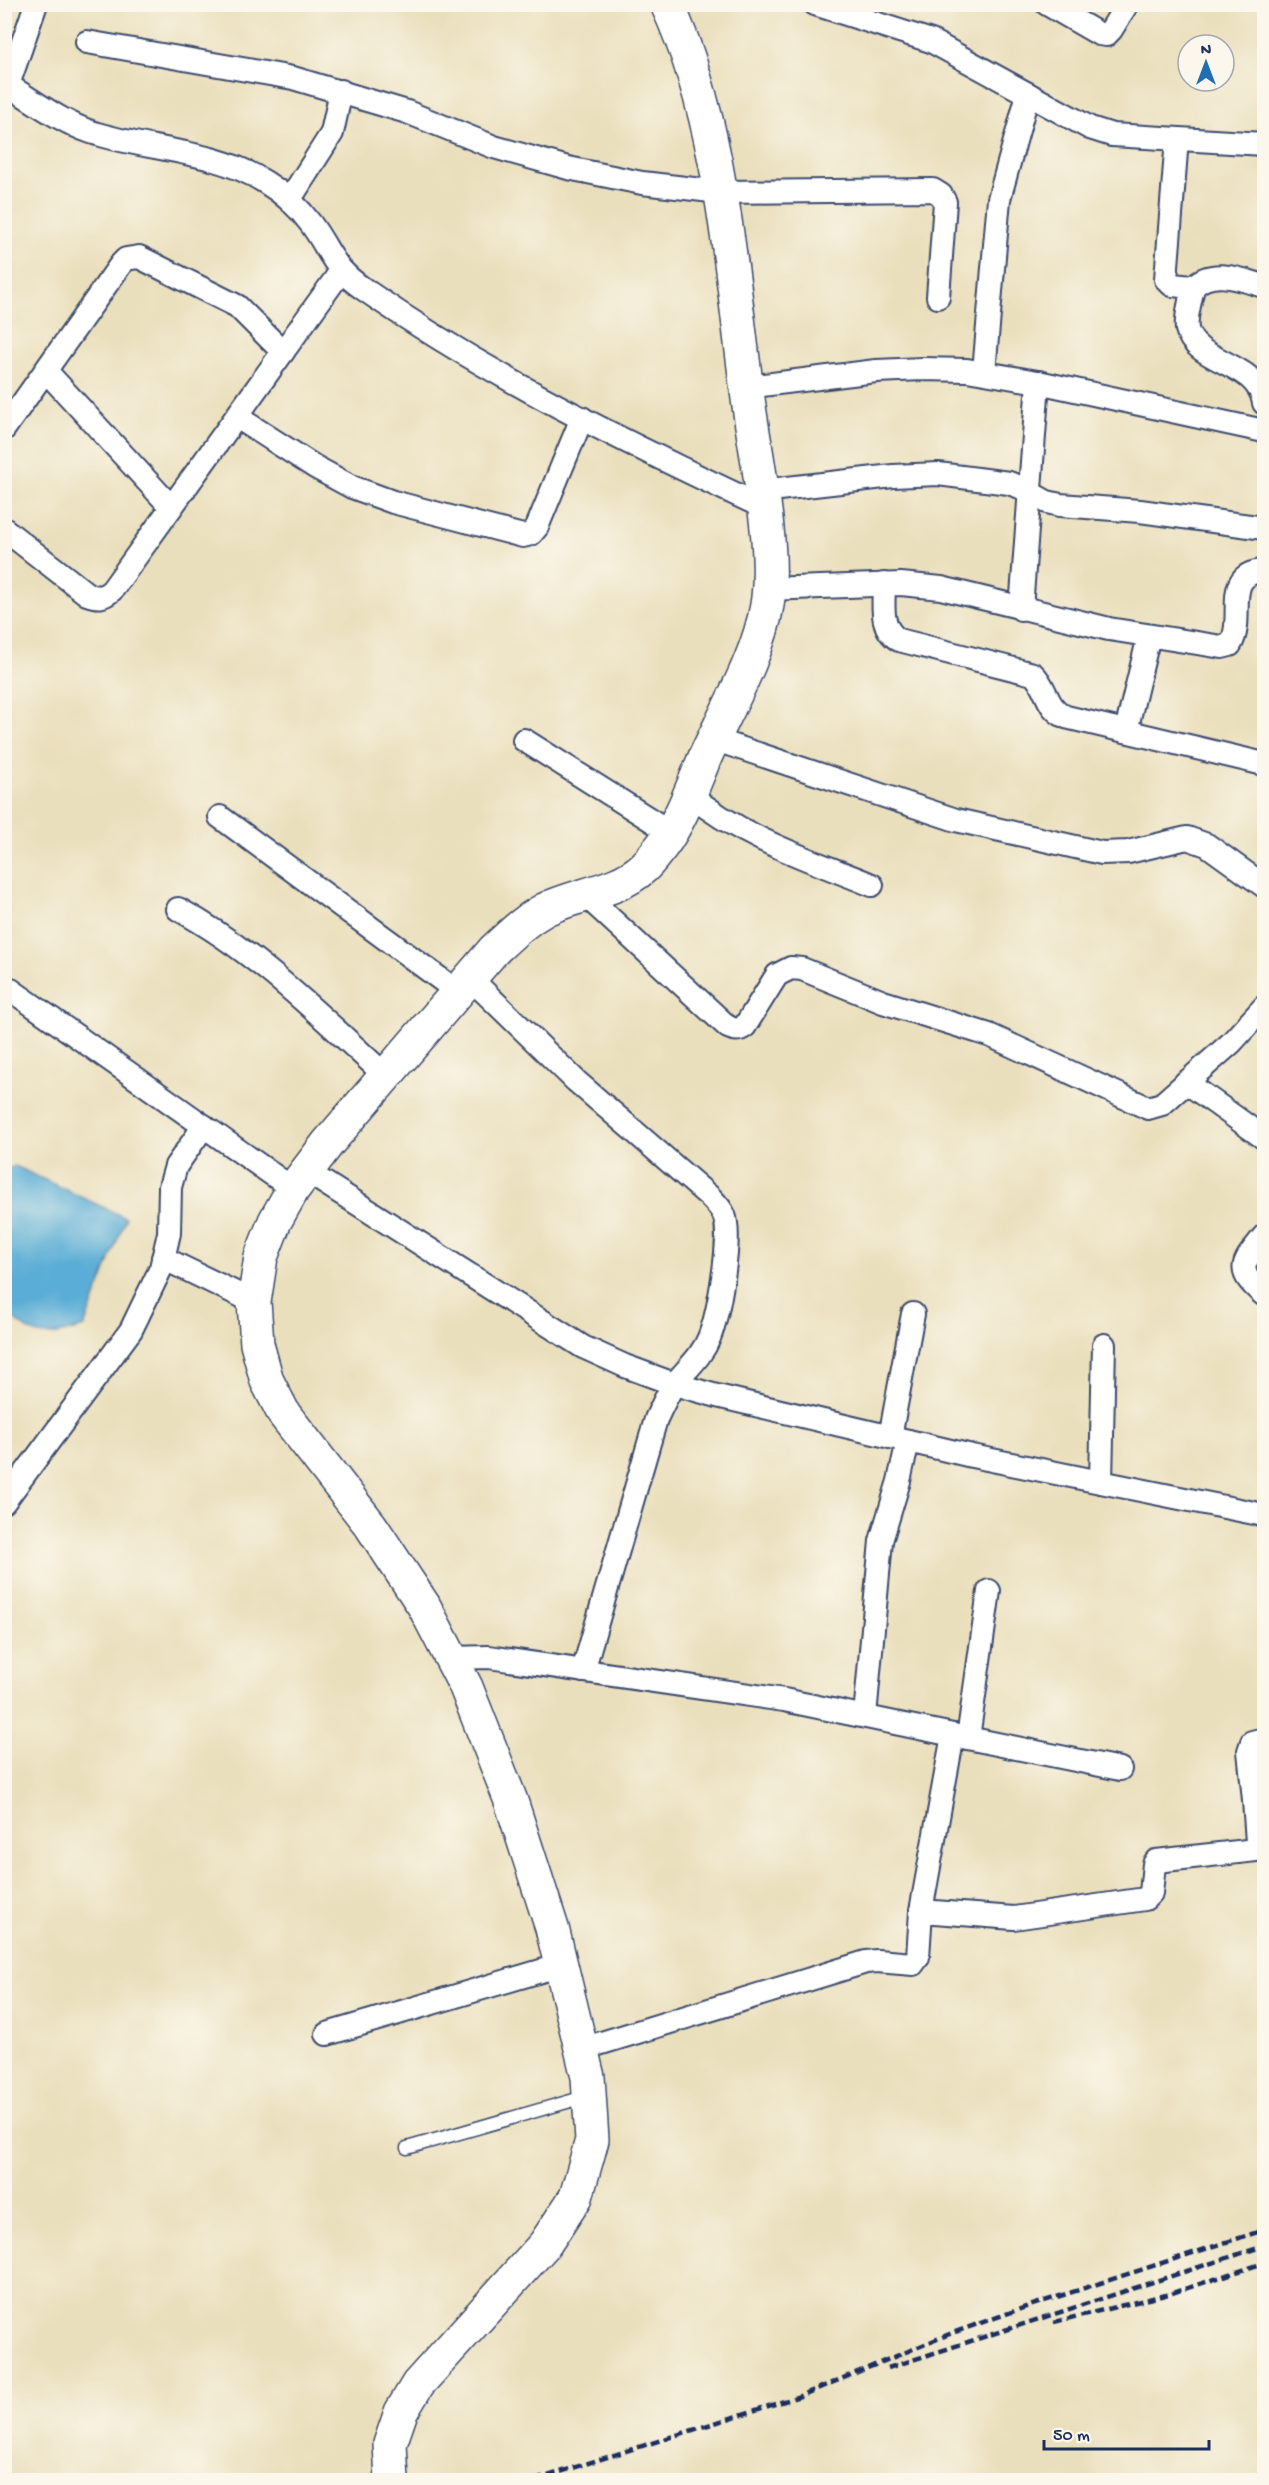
<svg xmlns="http://www.w3.org/2000/svg" width="1269" height="2485" font-family="'Gochi Hand',sans-serif">
  <style>
    .water { fill: #5aadd6; stroke: #3a6e9a; stroke-width: 1.5 }
    .lines { fill: none; stroke-linecap: round; stroke-linejoin: round }
    .lane-casing { stroke: #3a496c; stroke-width: 15 }
    .street-casing { stroke: #3a496c; stroke-width: 26 }
    .secondary-casing { stroke: #3a496c; stroke-width: 36 }
    .lane { stroke: #fff; stroke-width: 12 }
    .street { stroke: #fff; stroke-width: 22 }
    .secondary { stroke: #fff; stroke-width: 33 }
    .rail { stroke: #1b2f5e; stroke-width: 4.5; stroke-dasharray: 9 4.5; stroke-linecap: butt }
  </style>
  <rect width="100%" height="100%" fill="#fbf7ec"/>
  <filter id="ink" filterUnits="userSpaceOnUse"><feTurbulence type="fractalNoise" baseFrequency=".0167" numOctaves="2"/><feDisplacementMap in="SourceGraphic" scale="12" xChannelSelector="R" yChannelSelector="G"/><feConvolveMatrix kernelMatrix="1 2 1 2 8 2 1 2 1" color-interpolation-filters="sRGB"/></filter>
  <filter id="wash" filterUnits="userSpaceOnUse"><feTurbulence type="fractalNoise" baseFrequency=".008" numOctaves="4" result="noise"/><feDisplacementMap in="SourceGraphic" scale="24" xChannelSelector="R" yChannelSelector="G"/><feGaussianBlur stdDeviation="1.35" result="paint"/><feColorMatrix in="noise" values="0 0 0 0 0 0 0 0 0 0 0 0 0 0 0 0 0 1.4 0 .05"/><feComposite in="paint" operator="in"/></filter>
  <g filter="url(#wash)">
    <rect width="100%" height="100%" fill="#eadfbc"/>
    <path class="water" d="M15,1166L126,1218L84,1327C44,1339 35,1341 5,1310V1170Z"/>
  </g>
  <g filter="url(#ink)">
    <g class="lines">
      <defs>
        <polyline id="lane" points="407,2148 588,2096"/>
        <g id="street">
          <polyline points="815,4 931,41 1090,128 1112,135 1264,144"/>
          <polyline points="1047,4 1099,34 1106,35 1111,30 1127,4"/>
          <polyline points="87,42 293,78 407,112 494,147 568,168 642,183 720,192 933,190 941,195 945,202 938,297"/>
          <path d="M4,83C33,100 59,121 91,132C148,151 213,149 265,182C283,193 298,206 311,224C332,253 332,268 365,290C489,376 626,443 763,507"/>
          <polyline points="8,85 36,4"/>
          <path d="M1177,139L1166,279L1172,285L1193,287C1191,299 1185,317 1187,329C1195,364 1258,361 1264,403"/>
          <polyline points="290,199 332,133 341,91"/>
          <path d="M1193,287C1212,267 1242,280 1264,286"/>
          <polyline points="46,371 171,507"/>
          <polyline points="984,372 999,199 1028,94"/>
          <polyline points="747,387 876,371 923,369 967,370 1038,382 1264,431"/>
          <polyline points="237,417 315,467 352,487 393,502 523,536 531,534 537,527 582,418"/>
          <polyline points="4,429 121,264 126,259 139,257 237,306 283,352"/>
          <polyline points="761,491 893,476 938,474 1009,483 1020,487 1047,502 1060,505 1140,511 1264,528"/>
          <path d="M4,529L87,594C98,598 103,598 112,590L341,271"/>
          <path d="M884,584C884,605 879,628 899,640L1033,674C1048,687 1045,708 1066,717L1264,764"/>
          <path d="M767,589L901,584L941,588L1109,629L1222,647L1230,645C1247,619 1220,573 1264,571"/>
          <polyline points="1021,609 1038,382"/>
          <polyline points="1126,731 1149,636"/>
          <polyline points="713,739 956,820 1102,853 1128,852 1187,838 1207,845 1264,886"/>
          <polyline points="524,740 670,832"/>
          <path d="M689,794C742,838 808,859 872,885"/>
          <polyline points="220,817 458,992"/>
          <path d="M584,894L728,1027C735,1030 739,1031 745,1026L777,975L791,968L802,969L883,1002L989,1035L1148,1108L1162,1104L1231,1043L1264,1007"/>
          <path d="M178,909C257,952 320,1016 386,1076"/>
          <path d="M470,978L576,1081L710,1197C715,1202 721,1208 724,1215C733,1236 718,1316 709,1338C701,1358 685,1370 673,1386C666,1397 661,1408 656,1419L583,1671"/>
          <polyline points="4,985 293,1189"/>
          <polyline points="1186,1082 1264,1138"/>
          <polyline points="306,1171 583,1347 625,1366 674,1384 717,1396 972,1456 1264,1515"/>
          <path d="M1264,1236C1242,1264 1234,1269 1264,1295"/>
          <polyline points="163,1258 254,1302"/>
          <polyline points="890,1437 913,1314"/>
          <polyline points="1101,1482 1104,1345"/>
          <polyline points="4,1502 131,1330 161,1268 169,1233 170,1187 176,1166 204,1126"/>
          <polyline points="451,1658 489,1657 784,1700 953,1735 921,1911"/>
          <polyline points="865,1716 881,1541 899,1481 908,1441"/>
          <polyline points="953,1735 1120,1769"/>
          <polyline points="968,1738 989,1591"/>
          <polyline points="1254,1800 1249,1751 1252,1742 1264,1739"/>
          <polyline points="327,2034 561,1965"/>
          <polyline points="582,2049 866,1962 877,1961 913,1964 918,1957 921,1911 1014,1918 1145,1899 1151,1893 1154,1864 1156,1861 1256,1850 1257,1842 1254,1800 1264,1799"/>
        </g>
        <path id="secondary" d="M392,2480L390,2444L401,2412L418,2384L545,2244L576,2197L592,2140L588,2077L552,1928L511,1801L466,1687L424,1606L371,1526L284,1414L267,1381L257,1344L254,1302L261,1257L275,1221L293,1189L328,1143L494,950C510,935 524,921 544,910C575,894 617,892 643,868C650,862 655,854 661,847C681,821 693,785 706,755C727,709 759,655 767,605C776,548 757,463 749,406C731,275 723,125 667,4"/>
      </defs>
      <use href="#lane" class="lane-casing"/>
      <use href="#street" class="street-casing"/>
      <use href="#secondary" class="secondary-casing"/>
      <use href="#lane" class="lane"/>
      <use href="#street" class="street"/>
      <use href="#secondary" class="secondary"/>
      <g class="rail">
        <polyline points="1054,2322 1169,2294 1264,2263"/>
        <polyline points="888,2368 1264,2246"/>
        <polyline points="535,2480 800,2396 947,2335 1023,2308 1264,2230"/>
      </g>
    </g>
  </g>
  <rect width="1269" height="2485" fill="none" stroke="#fbf7ec" stroke-width="24"/>
  <g transform="translate(1206 63)"><circle r="28" fill="#fbf7ec" stroke="#a1a7b3" stroke-width="1.5"/>
  <path d="M0-4.5L10 22L0 15L-10 22Z" fill="#1f6fb2"/>
  <text y="-9" font-size="16" font-weight="bold" text-anchor="middle" fill="#1b2f5e">N</text>
  </g>
  <path d="M1044 2440v9h165v-9" fill="none" stroke="#1b2f5e" stroke-width="3"/>
  <text x="1053" y="2440" font-size="18" fill="#1b2f5e" stroke="#fbf7ec" stroke-width="4.5" paint-order="stroke">50 m</text>
</svg>
